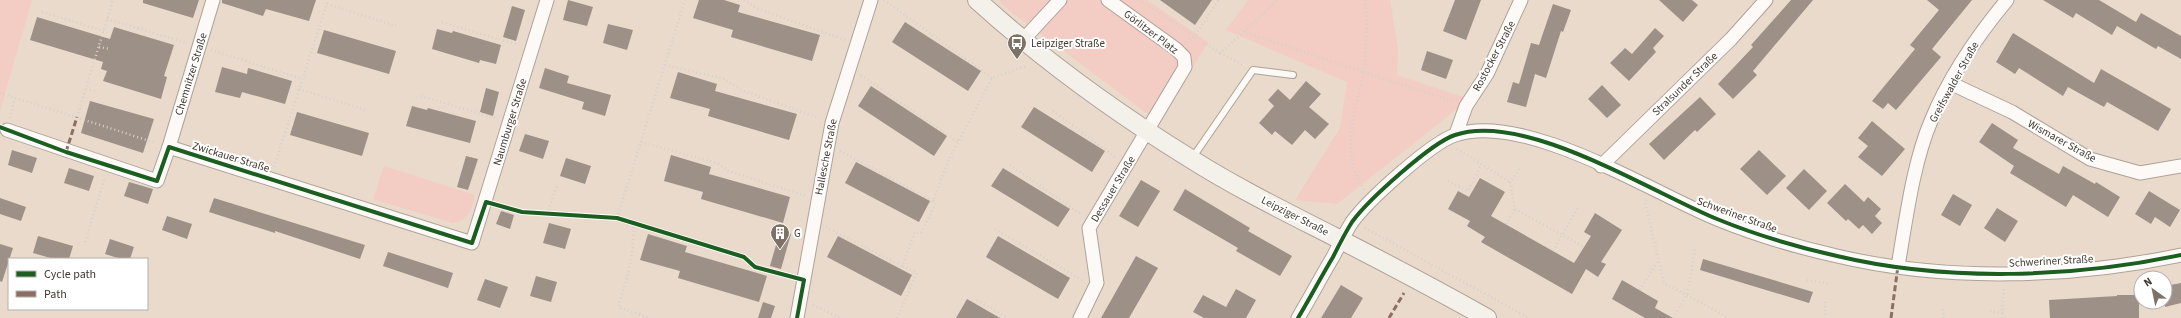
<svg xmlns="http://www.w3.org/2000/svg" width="2181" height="318" font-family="'Source Sans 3',sans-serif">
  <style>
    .green { fill: #f3ccc4 }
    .building { fill: #9d9087 }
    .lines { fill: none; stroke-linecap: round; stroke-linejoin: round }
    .lane-casing { stroke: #aea297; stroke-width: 8 }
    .street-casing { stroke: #aea297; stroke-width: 15 }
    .secondary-casing { stroke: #aea297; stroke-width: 20 }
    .path { stroke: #d5d1cc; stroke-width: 2.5; stroke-dasharray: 1 3; stroke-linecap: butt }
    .lane { stroke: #fcf9f7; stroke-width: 6 }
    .street { stroke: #fcf9f7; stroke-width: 13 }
    .secondary { stroke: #f4f0ea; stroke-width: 18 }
    .quiet { stroke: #8d6e63; stroke-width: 3; stroke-dasharray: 6 3; stroke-linecap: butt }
    .cycleway-casing { stroke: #fff; stroke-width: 6 }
    .cycleway { stroke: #1b5e20; stroke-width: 4 }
    .labels { text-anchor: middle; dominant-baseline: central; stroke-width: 4; stroke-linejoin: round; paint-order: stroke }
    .street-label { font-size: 11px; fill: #44392f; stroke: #fff }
    .poi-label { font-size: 11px; fill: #44392f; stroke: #fff; text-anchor: start }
  </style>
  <rect width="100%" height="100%" fill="#e9dacc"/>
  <g class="green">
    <polygon points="0,0 32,0 0,110"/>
    <polygon points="998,0 1147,0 1208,42 1160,123 1011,12"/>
    <polygon points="1248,0 1390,0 1398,49 1397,75 1466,98 1458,108 1337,204 1295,200 1340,128 1347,82 1226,30"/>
    <path d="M384,166L475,195C471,210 470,220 453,223L373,199Z"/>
  </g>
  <g class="building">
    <polygon points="143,0 199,0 193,18 143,3"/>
    <polygon points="222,0 316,0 309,21 266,9 263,16 222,3"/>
    <polygon points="568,0 593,7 587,26 563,20"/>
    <polygon points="699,0 724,0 740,5 738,12 820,35 812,61 731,37 733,30 693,18"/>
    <polygon points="1160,0 1212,0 1195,25"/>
    <polygon points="1455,0 1481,0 1466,40 1443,31"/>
    <polygon points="1659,0 1692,0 1698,5 1683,22"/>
    <polygon points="1791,0 1813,0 1753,71 1757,75 1733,99 1718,84 1753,47 1751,45"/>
    <polygon points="1927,0 1972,0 1932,49 1941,57 1896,110 1888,103 1883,109 1872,101 1915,49 1910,45 1939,10"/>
    <polygon points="2043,0 2099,0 2136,22 2141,13 2181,36 2181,59 2158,46 2156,49 2117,26 2112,35 2076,13 2073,18"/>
    <polygon points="1553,4 1571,10 1563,32 1561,31 1546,78 1535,74 1526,107 1507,102 1513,82 1519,84 1531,43 1539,45"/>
    <polygon points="512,6 525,10 516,41 503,37"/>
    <polygon points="37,17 110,39 114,27 174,45 164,76 167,77 161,99 103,81 107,71 101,69 103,62 30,40"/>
    <polygon points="905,22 981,71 968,91 892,42"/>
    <polygon points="608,24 633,30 627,50 603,43"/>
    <polygon points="1655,28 1664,36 1653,48 1656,52 1629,81 1610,63 1625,48 1632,54"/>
    <polygon points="437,29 452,33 453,31 501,45 496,64 480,60 479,63 432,49"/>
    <polygon points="324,30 396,51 389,74 317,53"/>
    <polygon points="2013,33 2094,83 2101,69 2171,109 2158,131 2107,102 2104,107 2068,87 2063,96 2019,68 2015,74 1996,62"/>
    <polygon points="1427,51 1453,60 1446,79 1421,70"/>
    <polygon points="222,67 247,74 248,68 292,81 285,104 242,92 240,98 215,92"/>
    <polygon points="545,68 569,76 567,83 611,95 605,116 582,109 584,102 539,88"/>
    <polygon points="678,72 717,84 715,91 797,114 789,140 708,116 710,109 670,98"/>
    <polygon points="1306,81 1321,94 1309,107 1329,124 1315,139 1305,130 1292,145 1275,131 1272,135 1259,123 1274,106 1268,100 1278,89 1290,100"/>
    <polygon points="1602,85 1621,105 1607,118 1588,99"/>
    <polygon points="871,86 947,136 934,156 858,106"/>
    <polygon points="486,88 499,92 493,116 480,112"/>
    <polygon points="1700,97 1716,114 1697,132 1695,130 1664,160 1649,144"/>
    <polygon points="90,101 154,119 143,153 81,133"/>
    <polygon points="412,106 427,110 428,108 476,121 470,143 406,126"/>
    <polygon points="1034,107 1105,151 1092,172 1021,127"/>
    <polygon points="297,112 369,133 362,156 290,135"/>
    <polygon points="1872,121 1905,149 1882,176 1858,157 1868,146 1858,138"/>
    <polygon points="1992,123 2018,140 2013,148 2059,174 2063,166 2095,184 2096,182 2120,197 2108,217 2073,195 2066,207 2010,173 2014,166 1979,142"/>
    <polygon points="525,134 549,141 543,159 519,151"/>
    <polygon points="12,150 37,158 32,173 8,165"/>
    <polygon points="1759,150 1786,176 1767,195 1740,169"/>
    <polygon points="671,155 711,167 709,174 790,197 783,223 701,199 703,192 664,181"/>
    <polygon points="466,156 478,159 468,190 457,187"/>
    <polygon points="566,158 591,166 585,184 560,176"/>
    <polygon points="856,162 930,201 919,222 845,183"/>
    <polygon points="69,168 94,176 89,191 64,183"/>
    <polygon points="1003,168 1070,209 1058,227 991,186"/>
    <polygon points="1804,169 1827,191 1809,210 1786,188"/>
    <polygon points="1480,178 1505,192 1491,216 1574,263 1591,236 1584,232 1595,213 1622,230 1601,262 1606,264 1598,277 1586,269 1572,294 1481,242 1485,237 1467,226 1470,221 1448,209 1458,191 1469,197"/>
    <polygon points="1141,180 1160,191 1138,227 1119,216"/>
    <polygon points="129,182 153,189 148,204 124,196"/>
    <polygon points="1845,184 1864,202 1868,197 1881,209 1875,216 1882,223 1872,234 1863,225 1859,229 1848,219 1846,221 1827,203"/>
    <polygon points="1185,189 1250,228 1248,231 1292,256 1280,276 1236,251 1238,248 1173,210"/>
    <polygon points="2149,191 2180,210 2170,227 2155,217 2151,224 2135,214"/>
    <polygon points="1953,194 1972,205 1960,226 1941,215"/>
    <polygon points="0,198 26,207 21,221 0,214"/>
    <polygon points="214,198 365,245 360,259 275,231 275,233 209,212"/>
    <polygon points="1997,208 2018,221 2005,242 1984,228"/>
    <polygon points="501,211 514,215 510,229 496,224"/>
    <polygon points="167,216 192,224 187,239 162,230"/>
    <polygon points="549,223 571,229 565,249 543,243"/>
    <polygon points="780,231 791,234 781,269 770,266"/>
    <polygon points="648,234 687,246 685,252 767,276 759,302 678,278 680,271 640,260"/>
    <polygon points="38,236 73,246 69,259 54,259 33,253"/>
    <polygon points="838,236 912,275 901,296 827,257"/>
    <polygon points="998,236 1070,278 1058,299 986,257"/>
    <polygon points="110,239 134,247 130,259 121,259 105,254"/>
    <polygon points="0,244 13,248 2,282 0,281"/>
    <polygon points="388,252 453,273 448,288 383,266"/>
    <polygon points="1136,256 1158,268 1129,318 1101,318"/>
    <polygon points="1703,259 1813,292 1809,303 1700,270"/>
    <polygon points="536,276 557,282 551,302 530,296"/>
    <polygon points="485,279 508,287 500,308 477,300"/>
    <polygon points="1622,280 1658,301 1655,308 1673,318 1645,318 1612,299"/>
    <polygon points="2181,283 2181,303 2165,307 2165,286"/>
    <polygon points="1341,285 1363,298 1351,318 1321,318"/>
    <polygon points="1236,289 1256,300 1246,318 1204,318 1193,312 1203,295 1226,307"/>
    <polygon points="2117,295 2139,295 2139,318 2050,318 2049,300 2117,296"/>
    <polygon points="967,299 1000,318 956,318"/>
    <polygon points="763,302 775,306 771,318 758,318"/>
  </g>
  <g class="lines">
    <defs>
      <polyline id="lane" points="1193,157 1253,70 1293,75"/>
      <g id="street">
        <polyline points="1022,41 1060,0"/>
        <polyline points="1950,83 2012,112 2090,159 2140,173 2181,166"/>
        <polyline points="7,130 157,181 169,147 472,243 547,0"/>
        <polyline points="1456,134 1466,106 1487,74 1521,0"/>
        <polyline points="169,147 213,0"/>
        <polyline points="1601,166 1731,39 1766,0"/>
        <path d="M1898,266C1906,220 1913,163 1931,121C1949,77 1977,36 2007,0"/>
        <polyline points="797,318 832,123 871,0"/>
        <polyline points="1080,318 1097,283 1089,228 1185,67 1184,57 1176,49 1108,0"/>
        <path d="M1298,318C1310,298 1321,277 1333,257C1339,245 1345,233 1352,222C1368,200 1431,143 1455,135C1524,111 1651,192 1717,219C1756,235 1797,247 1837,256C1946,282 2072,278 2181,255"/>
      </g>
      <path id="secondary" d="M977,0C1043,60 1115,112 1191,159C1237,188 1286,212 1335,237C1386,263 1437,290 1487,318"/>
    </defs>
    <use href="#lane" class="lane-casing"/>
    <use href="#street" class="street-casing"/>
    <use href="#secondary" class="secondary-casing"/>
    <g class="path">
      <polyline points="744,0 756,8 845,40"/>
      <polyline points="884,0 992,78"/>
      <path d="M1139,0L1220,53L1244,32L1364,72C1355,108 1339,158 1365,190"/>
      <polyline points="1365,0 1367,23 1364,72 1455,102"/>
      <polyline points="327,4 396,26"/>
      <polyline points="42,12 104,31"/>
      <polyline points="107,19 187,43"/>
      <polyline points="442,22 518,45"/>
      <polyline points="1244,32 1278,0"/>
      <polyline points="1186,42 1194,37 1218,1 1216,0"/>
      <polyline points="99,47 110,49"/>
      <polyline points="211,50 302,79"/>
      <polyline points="1220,53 1245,66"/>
      <polyline points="665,65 725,79 741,90 819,118"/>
      <polyline points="861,75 958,142"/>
      <polyline points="86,89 95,91"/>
      <polyline points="299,89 366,110"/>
      <polyline points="0,93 156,143"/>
      <polyline points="421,96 498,119"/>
      <polyline points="1053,111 1116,158"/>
      <polyline points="77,117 113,0"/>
      <polyline points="10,118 15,98"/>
      <polyline points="641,142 717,163 729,171 806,196"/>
      <polyline points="1457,149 1510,182"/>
      <polyline points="840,151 933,201 948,161 992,78 1026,66"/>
      <polyline points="1010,165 1082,215"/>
      <polyline points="274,167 328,0"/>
      <polyline points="1448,181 1468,191 1481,165"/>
      <polyline points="1647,200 1645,202 1664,283 1729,318"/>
      <polyline points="1515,209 1584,247"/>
      <polyline points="547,214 557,185"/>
      <polyline points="617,218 685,0"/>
      <path d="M633,223C635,254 627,279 618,307L650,318"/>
      <polyline points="1506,224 1515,209 1510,182 1520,168"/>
      <polyline points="826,227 902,266 915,232 921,233 936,203 933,201"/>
      <polyline points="1365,228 1529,318"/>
      <polyline points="995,229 1082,280"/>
      <polyline points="85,242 105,177"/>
      <polyline points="1553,251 1579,206"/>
      <polyline points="1807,280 1831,284"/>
      <polyline points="1640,290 1659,259"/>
      <polyline points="977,300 1008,318"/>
      <polyline points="1825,302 1825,318"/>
      <polyline points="813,305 840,318"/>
      <polyline points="1990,311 2003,313"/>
      <polyline points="897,318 917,273 902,266"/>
      <polyline points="1673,318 1687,295 1695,249"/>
      <polyline points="1943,318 1943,308"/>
      <polyline points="2002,318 2004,287"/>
    </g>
    <use href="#lane" class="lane"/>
    <use href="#street" class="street"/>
    <use href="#secondary" class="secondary"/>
    <g class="quiet">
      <polyline points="66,152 77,117"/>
      <polyline points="1389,318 1404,293"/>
      <polyline points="1891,318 1898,266"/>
    </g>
    <defs>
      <g id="cycleway">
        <polyline points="0,127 66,152 157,181 169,147 472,243 486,202 522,212 617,218 744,257 755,267 804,280 797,318"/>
        <path d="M1298,318C1310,298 1321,277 1333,257C1339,245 1345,233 1352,222C1368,200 1431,143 1455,135C1524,111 1651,192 1717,219C1756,235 1797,247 1837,256C1946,282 2072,278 2181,255"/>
      </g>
    </defs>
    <use href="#cycleway" class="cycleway-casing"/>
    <use href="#cycleway" class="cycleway"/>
  </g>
  <defs>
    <symbol id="bus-pin" viewBox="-11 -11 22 30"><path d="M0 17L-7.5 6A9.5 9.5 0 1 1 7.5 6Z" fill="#7e7166" stroke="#fff"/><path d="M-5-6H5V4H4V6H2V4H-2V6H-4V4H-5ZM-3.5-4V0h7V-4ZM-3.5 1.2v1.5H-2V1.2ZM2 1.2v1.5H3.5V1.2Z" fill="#fff"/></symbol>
    <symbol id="building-pin" viewBox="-11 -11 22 30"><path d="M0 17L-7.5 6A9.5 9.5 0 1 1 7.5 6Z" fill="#7e7166" stroke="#fff"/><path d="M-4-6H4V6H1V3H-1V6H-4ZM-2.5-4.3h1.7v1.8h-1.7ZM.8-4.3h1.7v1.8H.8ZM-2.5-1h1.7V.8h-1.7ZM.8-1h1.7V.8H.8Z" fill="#fff"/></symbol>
  </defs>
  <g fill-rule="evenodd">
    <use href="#bus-pin" x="1006" y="32" width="22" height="30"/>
    <use href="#building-pin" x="769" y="222" width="22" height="30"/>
  </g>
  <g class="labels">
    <g class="street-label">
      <text transform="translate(1151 32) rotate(37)">Görlitzer Platz</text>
      <text transform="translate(1494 56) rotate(-62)">Rostocker Straße</text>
      <text transform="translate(191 74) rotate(-73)">Chemnitzer Straße</text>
      <text transform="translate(1954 82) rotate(-61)">Greifswalder Straße</text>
      <text transform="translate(1685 84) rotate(-44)">Stralsunder Straße</text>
      <text transform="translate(510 122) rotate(-73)">Naumburger Straße</text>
      <text transform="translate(2062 141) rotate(29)">Wismarer Straße</text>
      <text transform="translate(231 157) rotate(17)">Zwickauer Straße</text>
      <text transform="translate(826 157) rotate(-79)">Hallesche Straße</text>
      <text transform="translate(1113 189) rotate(-59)">Dessauer Straße</text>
      <text transform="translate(1737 215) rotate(20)">Schweriner Straße</text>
      <text transform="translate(1295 216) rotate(27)">Leipziger Straße</text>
      <text transform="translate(2051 261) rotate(-3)">Schweriner Straße</text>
    </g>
    <g class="poi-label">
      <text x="1031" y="43">Leipziger Straße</text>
      <text x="794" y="233">G</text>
    </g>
  </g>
  <rect x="8" y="258" width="140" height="52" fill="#ffffff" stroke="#b4b0ac"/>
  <rect x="16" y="271" width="20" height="6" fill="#1b5e20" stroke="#b4b0ac"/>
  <text x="44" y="278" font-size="12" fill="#44392f">Cycle path</text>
  <rect x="16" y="291" width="20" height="6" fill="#8d6e63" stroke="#b4b0ac"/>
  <text x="44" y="298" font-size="12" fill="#44392f">Path</text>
  <g transform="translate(2153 290) rotate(327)"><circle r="19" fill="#ffffff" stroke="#b4b0ac"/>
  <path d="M0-3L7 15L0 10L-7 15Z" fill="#7e7166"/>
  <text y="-6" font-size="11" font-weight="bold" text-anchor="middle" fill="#44392f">N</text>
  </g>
</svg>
